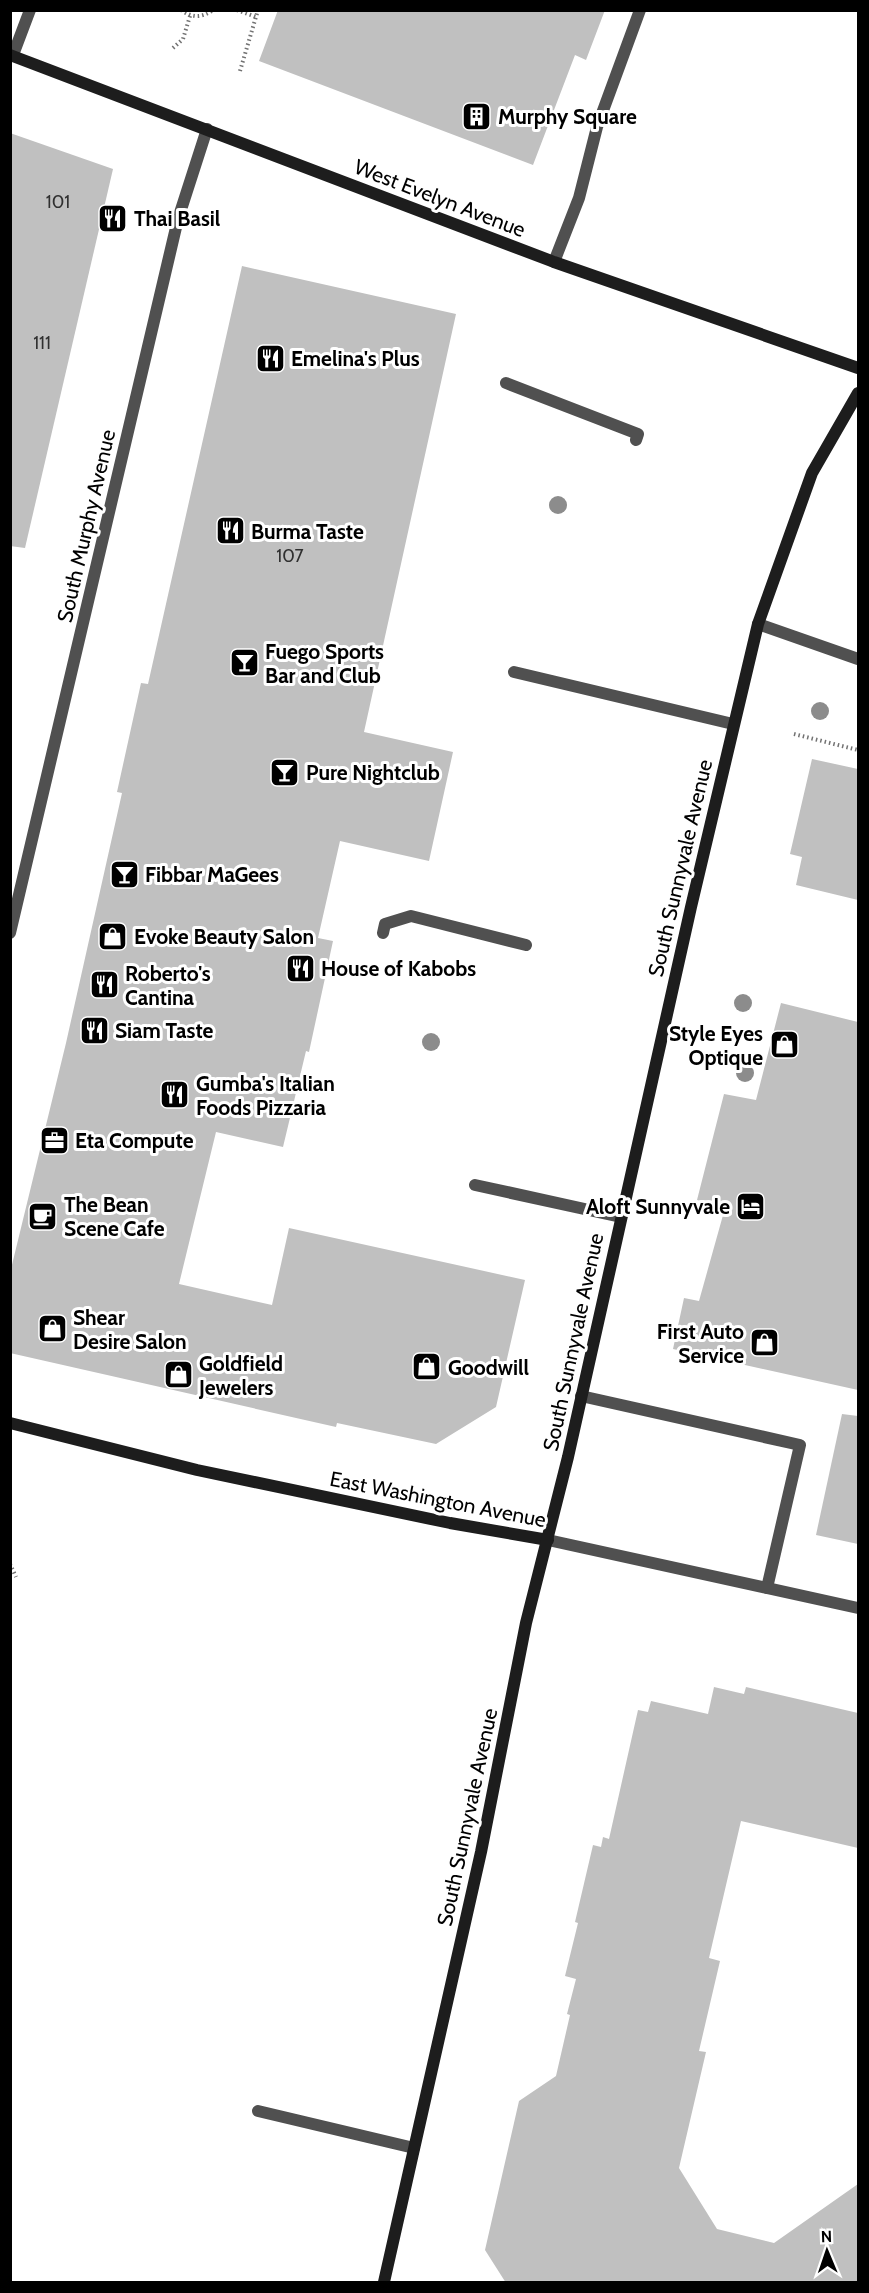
<svg xmlns="http://www.w3.org/2000/svg" width="869" height="2293" font-family="Cabin,sans-serif">
  <style>
    .building { fill: #c0c0c0 }
    .lines { fill: none; stroke-linecap: round; stroke-linejoin: round }
    .path { stroke: #727272; stroke-width: 4; stroke-dasharray: 1.5 3; stroke-linecap: butt }
    .service { stroke: #505050; stroke-width: 12 }
    .pedestrian { stroke: #505050; stroke-width: 12 }
    .minor { stroke: #505050; stroke-width: 12 }
    .secondary { stroke: #1d1d1d; stroke-width: 12 }
    .tree { fill: #8c8c8c }
    .labels { text-anchor: middle; dominant-baseline: central; stroke-width: 6; stroke-linejoin: round; paint-order: stroke }
    .number-label { font-size: 18px; fill: #303030 }
    .poi-label { font-size: 21px; font-weight: bold; fill: #000; stroke: #fff; text-anchor: start }
    .street-label { font-size: 21px; fill: #000; stroke: #fff }
  </style>
  <rect width="100%" height="100%" fill="#fff"/>
  <g class="building">
    <polygon points="278,10 605,10 586,60 575,55 533,165 259,61"/>
    <polygon points="10,133 113,169 25,548 10,546"/>
    <polygon points="242,266 456,314 364,732 453,752 429,861 340,841 318,938 333,941 309,1052 306,1051 283,1147 216,1132 179,1284 272,1305 289,1228 525,1280 496,1407 436,1444 337,1423 336,1427 10,1353 10,1273 66,1043 122,793 117,792 141,683 148,684"/>
    <polygon points="812,759 858,769 858,900 796,885 802,857 790,854"/>
    <polygon points="781,1003 858,1022 858,1390 673,1349 684,1298 699,1301 725,1208 697,1200 724,1094 756,1100"/>
    <polygon points="842,1414 858,1416 858,1544 816,1535"/>
    <polygon points="714,1687 744,1694 746,1687 858,1713 858,1848 741,1821 709,1958 720,1961 699,2051 706,2052 679,2168 717,2229 774,2243 858,2184 858,2283 506,2283 485,2250 519,2101 556,2076 570,2015 567,2014 576,1979 565,1976 578,1923 575,1922 593,1845 601,1847 603,1837 609,1839 638,1710 648,1712 651,1701 708,1714"/>
  </g>
  <g class="lines">
    <g class="path">
      <path d="M181,10C192,18 202,18 213,10"/>
      <polyline points="237,10 256,17"/>
      <polyline points="173,48 183,39 190,16"/>
      <polyline points="240,71 258,10"/>
      <polyline points="794,734 858,750"/>
      <polyline points="10,1564 16,1577"/>
    </g>
    <g class="service">
      <polyline points="13,55 30,10"/>
      <polyline points="554,262 579,198 597,127 640,10"/>
      <polyline points="506,383 638,434 636,440"/>
      <polyline points="758,624 858,659"/>
      <polyline points="514,672 733,724"/>
      <polyline points="383,933 385,924 411,916 526,945"/>
      <polyline points="475,1185 621,1217"/>
      <polyline points="581,1396 800,1445 767,1588"/>
      <polyline points="258,2111 414,2148"/>
    </g>
    <polyline class="pedestrian" points="10,933 178,219 207,129"/>
    <polyline class="minor" points="548,1540 858,1608"/>
    <g class="secondary">
      <polyline points="10,55 554,262 858,368"/>
      <polyline points="10,1423 197,1470 450,1523 548,1540"/>
      <polyline points="384,2282 481,1852 526,1623 568,1457 691,907 758,624 812,473 858,393"/>
    </g>
  </g>
  <g class="tree">
    <circle cx="558" cy="505" r="9"/>
    <circle cx="820" cy="711" r="9"/>
    <circle cx="743" cy="1003" r="9"/>
    <circle cx="431" cy="1042" r="9"/>
    <circle cx="745" cy="1073" r="9"/>
  </g>
  <defs>
    <symbol id="building-square" viewBox="-11 -11 22 22"><rect x="-9" y="-9" width="18" height="18" rx="4" fill="#000" stroke="#fff"/><path d="M-4-6H4V6H1V3H-1V6H-4ZM-2.5-4.3h1.7v1.8h-1.7ZM.8-4.3h1.7v1.8H.8ZM-2.5-1h1.7V.8h-1.7ZM.8-1h1.7V.8H.8Z" fill="#fff"/></symbol>
    <symbol id="restaurant-square" viewBox="-11 -11 22 22"><rect x="-9" y="-9" width="18" height="18" rx="4" fill="#000" stroke="#fff"/><path d="M-5-6h1v4h1v-4h1v4h1v-4h1v5L-1.5 .5V6h-2V.5L-5-1ZM5-6V6H3V1.5H1.5Q1.5-4 5-6Z" fill="#fff"/></symbol>
    <symbol id="bar-square" viewBox="-11 -11 22 22"><rect x="-9" y="-9" width="18" height="18" rx="4" fill="#000" stroke="#fff"/><path d="M-6-5H6L.8 .8V4.5H3.5V6h-7V4.5H-.8V.8Z" fill="#fff"/></symbol>
    <symbol id="shop-square" viewBox="-11 -11 22 22"><rect x="-9" y="-9" width="18" height="18" rx="4" fill="#000" stroke="#fff"/><path d="M-5-2.5h2.3a2.7 3.5 0 0 1 5.4 0H5L5.5 6h-11ZM-1.5-2.5h3a1.5 2.3 0 0 0-3 0Z" fill="#fff"/></symbol>
    <symbol id="office-square" viewBox="-11 -11 22 22"><rect x="-9" y="-9" width="18" height="18" rx="4" fill="#000" stroke="#fff"/><path d="M-6-3h4V-5.5h4V-3h4V5H-6ZM-1-4.5V-3h2v-1.5ZM-6 0V1H6V0Z" fill="#fff"/></symbol>
    <symbol id="hotel-square" viewBox="-11 -11 22 22"><rect x="-9" y="-9" width="18" height="18" rx="4" fill="#000" stroke="#fff"/><path d="M-6-4.5h1.5V1H6V5H4.5V3h-9V5H-6ZM-4 0a1.8 1.8 0 1 1 3.6 0ZM.5 0V-2.5h3Q6-2.5 6 0Z" fill="#fff"/></symbol>
    <symbol id="cafe-square" viewBox="-11 -11 22 22"><rect x="-9" y="-9" width="18" height="18" rx="4" fill="#000" stroke="#fff"/><path d="M-5.5-4.5H6V0H3Q3 3.5 0 3.5H-2.5Q-5.5 3.5-5.5 0ZM3-3.2v2h1.7v-2ZM-6 4.5H4V6H-6Z" fill="#fff"/></symbol>
  </defs>
  <g fill-rule="evenodd">
    <use href="#building-square" x="460" y="100" width="33" height="33"/>
    <use href="#restaurant-square" x="96" y="202" width="33" height="33"/>
    <use href="#restaurant-square" x="254" y="342" width="33" height="33"/>
    <use href="#restaurant-square" x="214" y="514" width="33" height="33"/>
    <use href="#bar-square" x="228" y="646" width="33" height="33"/>
    <use href="#bar-square" x="268" y="756" width="33" height="33"/>
    <use href="#bar-square" x="108" y="858" width="33" height="33"/>
    <use href="#shop-square" x="96" y="920" width="33" height="33"/>
    <use href="#restaurant-square" x="284" y="952" width="33" height="33"/>
    <use href="#restaurant-square" x="88" y="968" width="33" height="33"/>
    <use href="#restaurant-square" x="78" y="1014" width="33" height="33"/>
    <use href="#shop-square" x="768" y="1028" width="33" height="33"/>
    <use href="#restaurant-square" x="158" y="1078" width="33" height="33"/>
    <use href="#office-square" x="38" y="1124" width="33" height="33"/>
    <use href="#hotel-square" x="734" y="1190" width="33" height="33"/>
    <use href="#cafe-square" x="26" y="1200" width="33" height="33"/>
    <use href="#shop-square" x="36" y="1312" width="33" height="33"/>
    <use href="#shop-square" x="748" y="1326" width="33" height="33"/>
    <use href="#shop-square" x="410" y="1350" width="33" height="33"/>
    <use href="#shop-square" x="162" y="1358" width="33" height="33"/>
  </g>
  <g class="labels">
    <g class="number-label">
      <text x="58" y="202">101</text>
      <text x="42" y="343">111</text>
      <text x="290" y="556">107</text>
    </g>
    <g class="poi-label">
      <text x="498" y="116">Murphy Square</text>
      <text x="134" y="218">Thai Basil</text>
      <text x="291" y="358">Emelina's Plus</text>
      <text x="251" y="531">Burma Taste</text>
      <text x="265" y="651">Fuego Sports<tspan x="265" dy="24">Bar and Club</tspan></text>
      <text x="306" y="772">Pure Nightclub</text>
      <text x="145" y="874">Fibbar MaGees</text>
      <text x="134" y="936">Evoke Beauty Salon</text>
      <text x="321" y="968">House of Kabobs</text>
      <text x="125" y="973">Roberto's<tspan x="125" dy="24">Cantina</tspan></text>
      <text x="115" y="1030">Siam Taste</text>
      <text x="763" y="1033" text-anchor="end">Style Eyes<tspan x="763" dy="24">Optique</tspan></text>
      <text x="196" y="1083">Gumba's Italian<tspan x="196" dy="24">Foods Pizzaria</tspan></text>
      <text x="75" y="1140">Eta Compute</text>
      <text x="64" y="1204">The Bean<tspan x="64" dy="24">Scene Cafe</tspan></text>
      <text x="730" y="1206" text-anchor="end">Aloft Sunnyvale</text>
      <text x="73" y="1317">Shear<tspan x="73" dy="24">Desire Salon</tspan></text>
      <text x="744" y="1331" text-anchor="end">First Auto<tspan x="744" dy="24">Service</tspan></text>
      <text x="199" y="1363">Goldfield<tspan x="199" dy="24">Jewelers</tspan></text>
      <text x="448" y="1367">Goodwill</text>
    </g>
    <g class="street-label">
      <text transform="translate(440 198) rotate(21)">West Evelyn Avenue</text>
      <text transform="translate(86 526) rotate(-77)">South Murphy Avenue</text>
      <text transform="translate(680 868) rotate(-77)">South Sunnyvale Avenue</text>
      <text transform="translate(573 1342) rotate(-78)">South Sunnyvale Avenue</text>
      <text transform="translate(438 1499) rotate(11)">East Washington Avenue</text>
      <text transform="translate(467 1817) rotate(-78)">South Sunnyvale Avenue</text>
    </g>
  </g>
  <rect width="869" height="2293" fill="none" stroke="#000000" stroke-width="24"/>
  <g transform="translate(827 2251) rotate(358)" stroke="#ffffff" stroke-width="4.5" paint-order="stroke">
  <path d="M0-4.5L10 22L0 15L-10 22Z" fill="#000000"/>
  <text y="-9" font-size="16" font-weight="bold" text-anchor="middle" fill="#000000">N</text>
  </g>
</svg>
